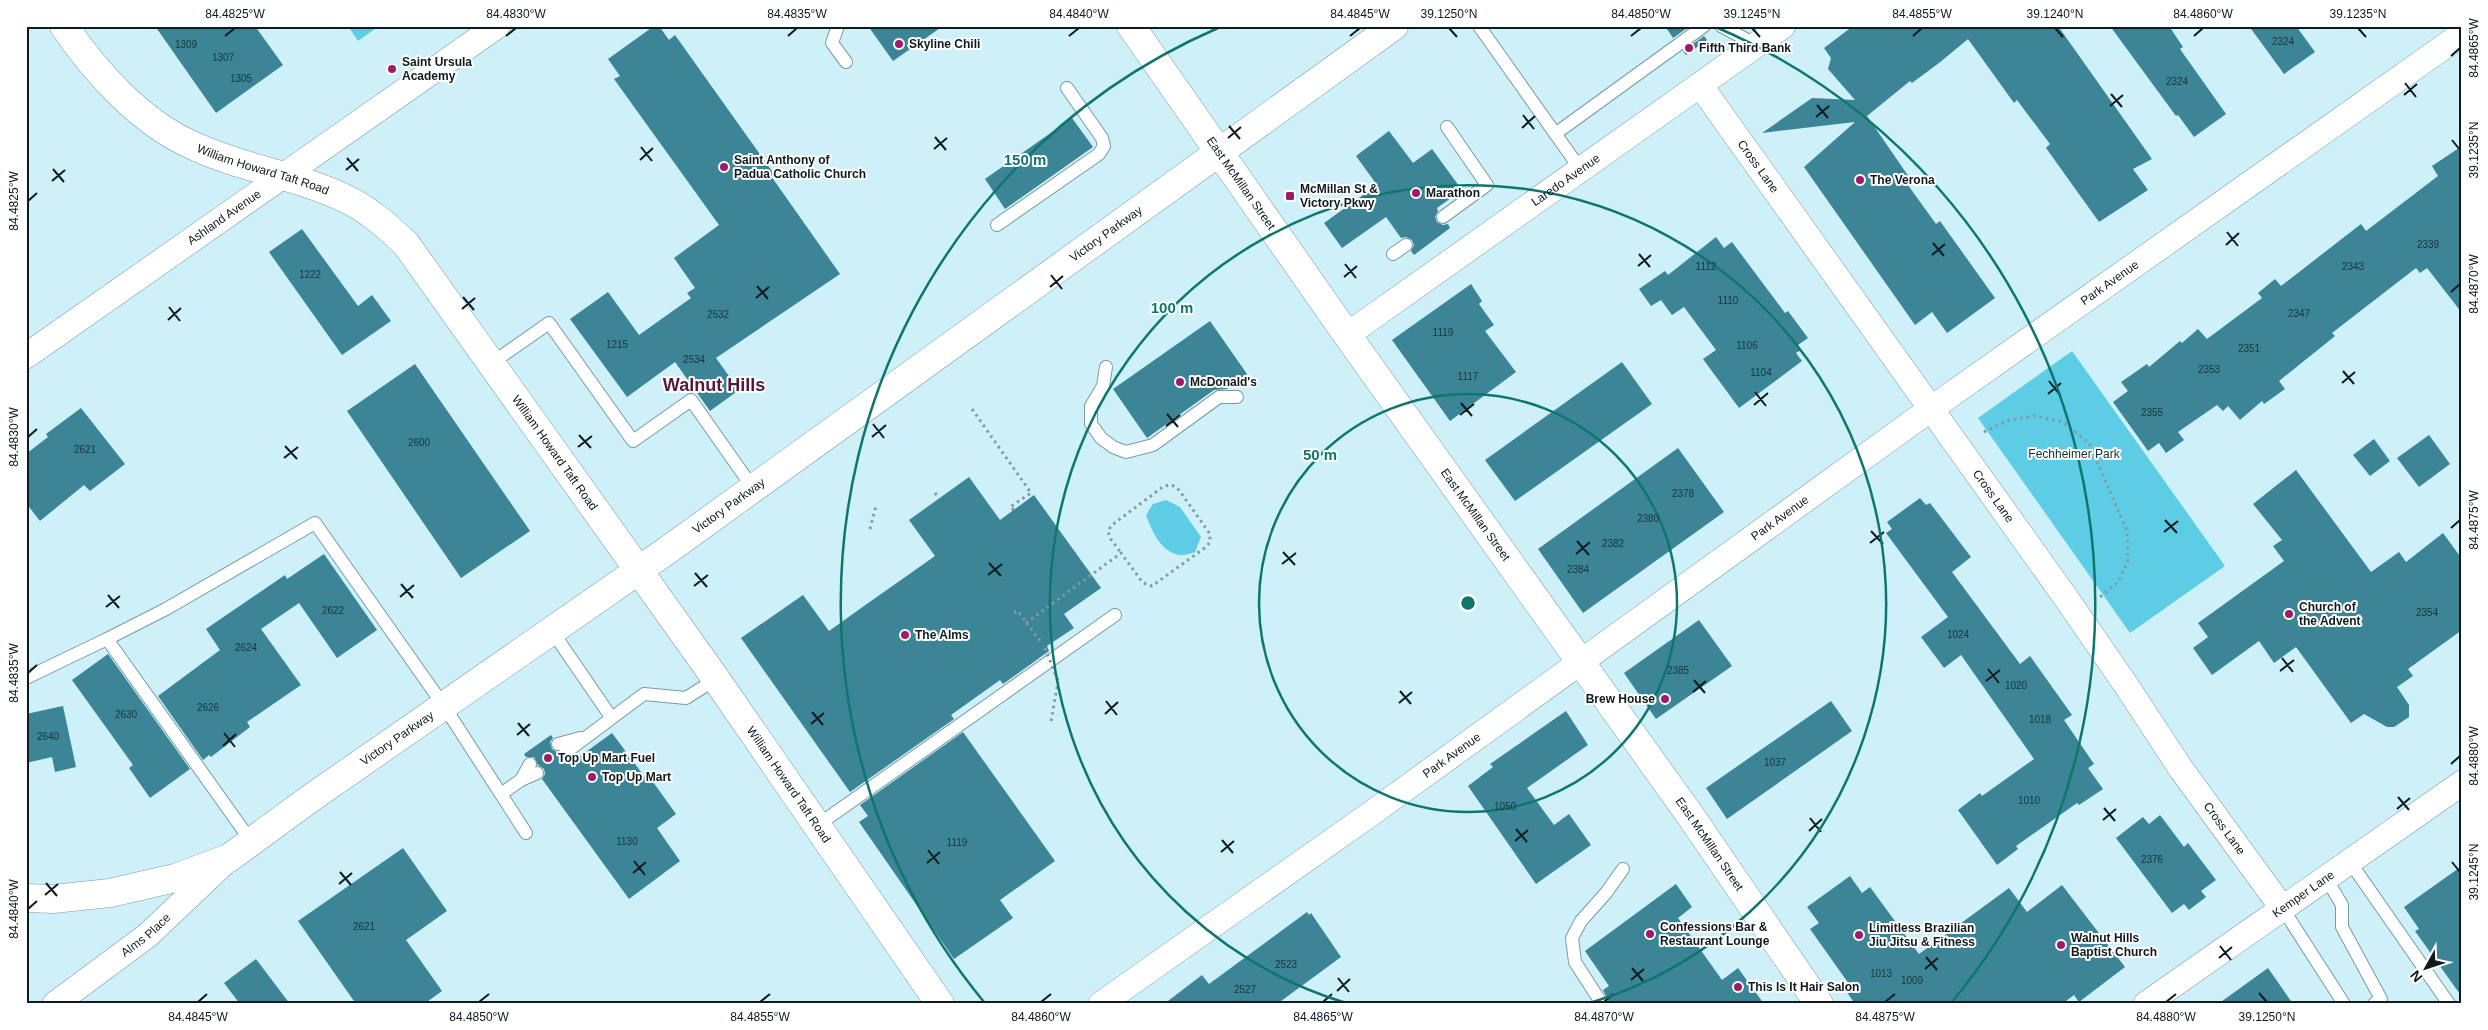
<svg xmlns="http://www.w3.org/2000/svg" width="2488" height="1030" font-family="Arial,sans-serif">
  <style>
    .green { fill: #5dcde5 }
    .building { fill: #3b8596 }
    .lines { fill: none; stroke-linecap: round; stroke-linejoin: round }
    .lane-casing { stroke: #7b9ba2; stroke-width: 14 }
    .street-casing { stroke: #7b9ba2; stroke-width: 26 }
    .secondary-casing { stroke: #7b9ba2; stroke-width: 29 }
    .path { stroke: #829ba1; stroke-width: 3; stroke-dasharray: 2.5 4; stroke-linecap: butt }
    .lane { stroke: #fff; stroke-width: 12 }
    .street { stroke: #fff; stroke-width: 25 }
    .secondary { stroke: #fff; stroke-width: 28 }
    .path-bridge { stroke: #829ba1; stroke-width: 3; stroke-dasharray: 2.5 4; stroke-linecap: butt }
    .ticks { fill: none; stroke: #0e1a1d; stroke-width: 2 }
    .ring { fill: none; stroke: #0f766e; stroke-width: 2.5 }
    .poi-dot { fill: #9e1b6c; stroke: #fff; stroke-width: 2 }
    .labels { text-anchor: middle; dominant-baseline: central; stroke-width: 4; stroke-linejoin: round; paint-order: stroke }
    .number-label { font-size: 10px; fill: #19353b }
    .poi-label { font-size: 12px; font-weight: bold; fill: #0e1a1d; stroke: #fff; text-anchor: start }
    .street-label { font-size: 12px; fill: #0e1a1d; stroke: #fff }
    .park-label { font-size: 12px; fill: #162e33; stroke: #fff }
    .district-label { font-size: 18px; font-weight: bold; fill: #56183b; stroke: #fff }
    .centre { fill: #0f766e; stroke: #fff; stroke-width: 2.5 }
    .ring-label { font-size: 15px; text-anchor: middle; font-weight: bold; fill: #0f766e; stroke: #fff; stroke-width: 4; stroke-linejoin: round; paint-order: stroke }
    .neatline { fill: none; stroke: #0e1a1d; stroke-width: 2 }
    .ticks-label { font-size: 12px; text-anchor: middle; fill: #0e1a1d }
  </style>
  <rect width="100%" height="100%" fill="#cef0f9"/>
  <g class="green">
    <polygon points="348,26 379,26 358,41"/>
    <polygon points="2072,351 2225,566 2130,633 1978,418"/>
    <path d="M1166,500L1180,507L1201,537L1195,552C1191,553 1184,556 1179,555C1160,551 1152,531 1146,515L1153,504Z"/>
  </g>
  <g class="building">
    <polygon points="155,26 255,26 283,65 216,113"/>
    <polygon points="654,26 659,26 669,40 675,35 774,174 771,176 840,274 716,358 739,390 710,411 675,362 627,397 570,319 608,292 639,335 691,298 687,293 695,288 674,258 719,225 614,79 620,76 608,59"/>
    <polygon points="868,26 943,26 893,61"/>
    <polygon points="1665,26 1690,26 1673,38"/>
    <polygon points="1853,26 2058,26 2152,159 2133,169 2148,190 2099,222 2046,148 2050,144 2017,100 2014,103 1968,39 1939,63 1912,83 1910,81 1867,116 1909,177 1905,181 1936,224 1940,221 1995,298 1947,333 1932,312 1915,325 1804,167 1855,122 1762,133 1812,98 1855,100 1828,69 1831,58 1824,48"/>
    <polygon points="2110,26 2169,26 2183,47 2180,49 2226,114 2194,137 2178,115 2176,116"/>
    <polygon points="2249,26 2296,26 2315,52 2284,74"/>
    <polygon points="1704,36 1707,40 1686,55 1683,51"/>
    <polygon points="1072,118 1093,147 1005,209 985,179"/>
    <polygon points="1389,131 1413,163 1432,149 1462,190 1437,208 1438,211 1435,217 1437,222 1443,225 1448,224 1450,228 1414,255 1411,251 1414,245 1412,240 1406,237 1401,238 1386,217 1342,248 1324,223 1377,185 1356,156"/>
    <polygon points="2462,146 2462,313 2427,268 2420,273 2416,268 2332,333 2335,336 2279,381 2285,389 2264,404 2262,401 2240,420 2228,406 2223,411 2217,405 2178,432 2184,440 2166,453 2159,443 2148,451 2113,402 2128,391 2121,382 2147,364 2149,367 2180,341 2182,343 2198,329 2207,339 2262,298 2258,293 2275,279 2281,286 2361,224 2366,231 2438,176 2432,166"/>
    <polygon points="302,229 358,306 372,295 391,321 342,355 269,252"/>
    <polygon points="1716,237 1724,248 1732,242 1785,313 1788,311 1808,338 1798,345 1801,350 1796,353 1802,361 1739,408 1703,359 1716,350 1684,307 1672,315 1661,300 1651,306 1639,289 1665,271 1668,275"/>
    <polygon points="1471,284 1482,301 1479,304 1494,325 1485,331 1516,372 1450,421 1392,340"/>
    <polygon points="1210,321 1247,374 1227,389 1214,390 1147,438 1113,389"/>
    <polygon points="1622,362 1652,404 1515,501 1485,460"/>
    <polygon points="415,364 530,531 461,578 347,411"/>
    <polygon points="81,408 125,464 90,491 84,485 40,521 26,503 26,454 48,437 46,434"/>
    <polygon points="2429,435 2450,464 2419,487 2397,458"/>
    <polygon points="2374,439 2390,461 2370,476 2353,455"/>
    <polygon points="1678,448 1724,512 1583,613 1538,549"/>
    <polygon points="2296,470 2371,572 2399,552 2406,562 2443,533 2462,559 2462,630 2408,669 2413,676 2397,687 2409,705 2409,717 2394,727 2387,727 2364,714 2351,723 2296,647 2274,663 2259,641 2212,675 2193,648 2208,637 2198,623 2284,561 2273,546 2282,540 2253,504"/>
    <polygon points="969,477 1000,520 1034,495 1101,588 1064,614 1074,628 1047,646 1049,651 1003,684 1000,680 951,715 954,719 850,792 741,638 803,595 829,631 864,606 935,556 909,520"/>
    <polygon points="1920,498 1926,505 1930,503 1971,557 1952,572 2020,664 2030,656 2072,715 2064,720 2094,764 2088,768 2103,789 2079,805 2077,803 2016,846 2018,849 1997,865 1958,810 1980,793 1982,796 2034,759 1961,655 1944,668 1921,637 1948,617 1886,533 1892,529 1887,522"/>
    <polygon points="324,554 377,630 337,658 299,603 261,629 301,685 247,722 250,727 211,757 209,755 203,760 158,696 220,650 206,629 285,575 287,579"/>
    <polygon points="1699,620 1732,666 1656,719 1624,673"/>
    <polygon points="108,654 190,769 150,798 129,768 133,765 72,680"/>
    <polygon points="1831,701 1852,731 1727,819 1706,788"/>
    <polygon points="63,706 76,767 55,772 52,757 26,763 26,714"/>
    <polygon points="1566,711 1588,745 1527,788 1554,825 1569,814 1591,845 1536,884 1468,786 1493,767 1490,764"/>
    <polygon points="963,732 1055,861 1000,900 1013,918 954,959 859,822 868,816 860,805"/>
    <polygon points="612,733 647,780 653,782 676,814 657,828 680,861 629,899 542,779 545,774 544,769 538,765 534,757 526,757 524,754 551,735 553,738 550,742 552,749 557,752 561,760 570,759 572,762"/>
    <polygon points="2160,815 2184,847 2188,843 2216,880 2201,891 2206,897 2189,910 2184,904 2172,913 2116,838 2143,817 2149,824"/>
    <polygon points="403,848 447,911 406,940 442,991 424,1004 356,1004 298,921"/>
    <polygon points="2462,866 2462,997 2415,931 2419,929 2404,907"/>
    <polygon points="1850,876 1862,893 1870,887 1919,954 2009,888 2027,912 2062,885 2125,967 2079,1002 2074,995 2062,1004 1855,1004 1844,988 1849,984 1810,929 1819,923 1807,907"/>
    <polygon points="1676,884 1692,907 1678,918 1722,980 1738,968 1764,1004 1610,1004 1603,990 1609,986 1585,951"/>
    <polygon points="1307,912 1309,915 1311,913 1341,957 1277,1004 1164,1004 1202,975 1209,984"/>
    <polygon points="256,959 290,1004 240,1004 224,983"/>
    <polygon points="2268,968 2293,1004 2218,1004"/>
  </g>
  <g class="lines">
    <defs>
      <g id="lane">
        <polyline points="838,26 832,43 846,62"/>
        <polyline points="1479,26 1581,170"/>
        <polyline points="1721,26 1757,45"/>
        <polyline points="1555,134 1704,26"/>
        <polyline points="1443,217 1487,185 1447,127"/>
        <polyline points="997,225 1099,154 1104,146 1102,138 1067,88"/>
        <polyline points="1393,254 1406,245"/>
        <polyline points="492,363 549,323 633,441 691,400 753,488"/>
        <polyline points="1106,367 1103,386 1091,406 1091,424 1101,438 1113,447 1126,452 1153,445 1219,397 1237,397"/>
        <polyline points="552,631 611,717"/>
        <polyline points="107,639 166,609 315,523 444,706 526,833"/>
        <polyline points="26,678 107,639 251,841"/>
        <polyline points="558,744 580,738"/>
        <polyline points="565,753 644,694 686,698 716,679"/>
        <polyline points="521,780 530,764"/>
        <polyline points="501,794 521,780 537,773"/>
        <polyline points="818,825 1115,615"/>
        <polyline points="2350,862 2449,1004"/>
        <polyline points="2326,878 2342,905 2342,927 2381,999 2374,1004"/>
        <polyline points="2283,909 2344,1004"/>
        <polyline points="1602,1004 1575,962 1572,938 1581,921 1606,893 1623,869"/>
      </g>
      <g id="street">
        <path id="s1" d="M1700,85L2066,598L2128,688L2181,769L2283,909"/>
        <path id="s2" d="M1347,335L1783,26"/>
        <path id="s3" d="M26,356L497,26"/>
        <path id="s4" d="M55,1004L148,935L227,860"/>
        <path id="s5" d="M1101,1004L1369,815L1932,408L2462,34"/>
        <path id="s6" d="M2146,1004L2462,783"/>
      </g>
      <g id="secondary">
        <path id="s7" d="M64,26C96,73 141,123 194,146C241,168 295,175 342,197C367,208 387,226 406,244L716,679L940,1004"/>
        <path id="s8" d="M1131,26L1347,335L1692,818L1819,1004"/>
        <path id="s9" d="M26,898L53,899L110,893L175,878L229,858L311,798L665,552L1394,26"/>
      </g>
    </defs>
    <use href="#lane" class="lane-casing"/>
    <use href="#street" class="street-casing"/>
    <use href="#secondary" class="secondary-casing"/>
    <g class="path">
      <polyline points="972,409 1031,493 1010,507 1014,510"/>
      <polyline points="1984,432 2009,420 2035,416 2063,422 2089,443 2127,531 2128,560 2119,581 2099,598"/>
      <polyline points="935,493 939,498"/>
      <polyline points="870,529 876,506"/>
      <polyline points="1014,613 1018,611 1042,644"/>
      <polyline points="1026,623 1121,553 1143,583 1152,586 1206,547 1210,542 1210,534 1179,490 1172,485 1164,486 1112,525 1108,531 1110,538 1121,553"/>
      <polyline points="1051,721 1058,682"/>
    </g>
    <use href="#lane" class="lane"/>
    <use href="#street" class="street"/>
    <use href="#secondary" class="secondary"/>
    <polyline class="path-bridge" points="1045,648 1058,681"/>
  </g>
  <path class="ticks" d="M1449,28L1457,37M1752,28L1760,37M2055,28L2063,37M2358,28L2366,37M225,36L235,28M506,36L516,28M788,36L797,28M1069,36L1079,28M1350,36L1360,28M1631,36L1641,28M1913,36L1922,28M2194,36L2203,28M2451,56L2460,48M2405,83L2416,97M2111,94L2122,107M2404,95L2417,84M1817,105L1828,118M2110,106L2123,95M1523,115L1534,129M1816,117L1829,106M1229,126L1240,139M1522,128L1535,116M935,137L946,150M1228,138L1241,127M2452,140L2460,150M641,147L652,161M934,149L947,138M347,158L358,171M640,160L653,148M53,169L64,182M346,170L359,159M52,181L65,170M28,201L37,193M2227,232L2238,246M1933,243L1944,256M2226,245L2239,233M1639,254L1650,267M1932,255L1945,244M1345,264L1356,278M1638,266L1651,255M1051,275L1062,289M1344,277L1357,266M757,286L768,299M1050,287L1063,276M2451,292L2460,284M463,297L474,310M756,298L769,287M169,307L180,321M462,309L475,298M168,320L181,308M2343,371L2354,384M2049,381L2060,395M2342,383L2355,372M1755,392L1766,406M2048,394L2061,383M1461,403L1472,416M1754,405L1768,393M1167,414L1178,427M1460,415L1474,404M873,424L884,438M1166,426L1180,415M579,435L591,448M28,437L37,429M872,437L886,425M285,446L297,459M578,447L592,436M284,458L298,447M2165,520L2177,533M2451,528L2460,520M1871,531L1883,544M2164,532L2178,521M1577,541L1589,555M1870,543L1884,532M1283,552L1295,565M1576,554L1590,542M989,563L1001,576M1282,564L1296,553M695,573L707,587M988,575L1002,564M401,584L413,598M694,586L708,575M108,595L119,608M400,597L414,585M106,607L120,596M2282,658L2293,672M1988,669L1999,683M2280,671L2294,660M28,673L37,665M1694,680L1705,693M1986,681L2000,670M1400,691L1411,704M1693,692L1706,681M1106,701L1117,715M1399,703L1412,692M812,712L823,725M1105,714L1118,702M518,723L529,736M811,724L824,713M224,733L235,747M517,735L530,724M223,746L236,734M2451,764L2460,756M2398,797L2409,810M2104,808L2115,821M2397,809L2410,798M1810,818L1821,832M2103,820L2116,809M1516,829L1527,842M1809,831L1822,819M1222,840L1233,853M1515,841L1528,830M928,850L939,864M1221,852L1234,841M634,861L645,875M2452,862L2460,872M927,863L940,852M340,872L351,885M633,873L646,862M46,883L57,896M339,884L352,873M45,895L58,884M28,909L37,901M2220,946L2231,960M1926,957L1937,970M2219,958L2232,947M1632,968L1643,981M1925,969L1938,958M1338,978L1349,992M1631,980L1644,969M1337,991L1350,979M2259,993L2267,1002M198,1002L207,994M479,1002L489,994M760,1002L770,994M1041,1002L1051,994M1323,1002L1332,994M1604,1002L1613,994M1885,1002L1895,994M2166,1002L2176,994"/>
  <g class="ring">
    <circle cx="1468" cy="603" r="209"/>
    <path d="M1346 1003A418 418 0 1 1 1590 1003"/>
    <path d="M984 1002A627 627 0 0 1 1218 28M1718 28A627 627 0 0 1 1952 1002"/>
  </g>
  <g class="poi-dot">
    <circle cx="899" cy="44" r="5"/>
    <circle cx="1689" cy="48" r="5"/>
    <circle cx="392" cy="69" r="5"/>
    <circle cx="724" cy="167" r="5"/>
    <circle cx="1860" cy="180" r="5"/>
    <circle cx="1416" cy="193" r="5"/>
    <rect x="1285" y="191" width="10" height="10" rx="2.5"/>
    <circle cx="1180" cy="382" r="5"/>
    <circle cx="2289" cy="614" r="5"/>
    <circle cx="905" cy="635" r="5"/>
    <circle cx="1665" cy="699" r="5"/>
    <circle cx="548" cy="758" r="5"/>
    <circle cx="592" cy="777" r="5"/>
    <circle cx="1650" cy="934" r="5"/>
    <circle cx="1859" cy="935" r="5"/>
    <circle cx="2061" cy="945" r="5"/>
    <circle cx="1738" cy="987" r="5"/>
  </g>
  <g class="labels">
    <g class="number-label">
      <text x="2283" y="41">2324</text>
      <text x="186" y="44">1309</text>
      <text x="223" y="57">1307</text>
      <text x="241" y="78">1305</text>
      <text x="2177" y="81">2324</text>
      <text x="2428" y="244">2339</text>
      <text x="1706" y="266">1112</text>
      <text x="2353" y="266">2343</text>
      <text x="310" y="274">1222</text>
      <text x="1728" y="300">1110</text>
      <text x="2299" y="313">2347</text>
      <text x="718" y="314">2532</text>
      <text x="1443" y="332">1119</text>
      <text x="617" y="344">1215</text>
      <text x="1747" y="345">1106</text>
      <text x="2249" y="348">2351</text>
      <text x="694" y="359">2534</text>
      <text x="2209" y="369">2353</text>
      <text x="1761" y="372">1104</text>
      <text x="1468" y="376">1117</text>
      <text x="2152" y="412">2355</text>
      <text x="419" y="442">2600</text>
      <text x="85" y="449">2621</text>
      <text x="1683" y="493">2378</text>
      <text x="1648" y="518">2380</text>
      <text x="1613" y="543">2382</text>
      <text x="1578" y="569">2384</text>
      <text x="333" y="610">2622</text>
      <text x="2427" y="612">2354</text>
      <text x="1958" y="634">1024</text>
      <text x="246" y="647">2624</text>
      <text x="1678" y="670">2385</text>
      <text x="2016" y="685">1020</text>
      <text x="208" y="707">2626</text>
      <text x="126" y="714">2630</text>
      <text x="2040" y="719">1018</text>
      <text x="48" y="736">2640</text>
      <text x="1775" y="762">1037</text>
      <text x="2029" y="800">1010</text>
      <text x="1505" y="806">1050</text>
      <text x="627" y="841">1130</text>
      <text x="957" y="842">1119</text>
      <text x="2152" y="859">2376</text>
      <text x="364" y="926">2621</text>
      <text x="1286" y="964">2523</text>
      <text x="1881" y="973">1013</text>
      <text x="1912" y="980">1009</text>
      <text x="1245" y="989">2527</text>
    </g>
    <g class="poi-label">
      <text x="909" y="44">Skyline Chili</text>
      <text x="1699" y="48">Fifth Third Bank</text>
      <text x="402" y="62">Saint Ursula<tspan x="402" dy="14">Academy</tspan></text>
      <text x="734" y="160">Saint Anthony of<tspan x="734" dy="14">Padua Catholic Church</tspan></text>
      <text x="1870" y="180">The Verona</text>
      <text x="1300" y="189">McMillan St &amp;<tspan x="1300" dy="14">Victory Pkwy</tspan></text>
      <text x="1426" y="193">Marathon</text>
      <text x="1190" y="382">McDonald's</text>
      <text x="2299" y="607">Church of<tspan x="2299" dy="14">the Advent</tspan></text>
      <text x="915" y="635">The Alms</text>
      <text x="1655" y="699" text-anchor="end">Brew House</text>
      <text x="558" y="758">Top Up Mart Fuel</text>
      <text x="602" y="777">Top Up Mart</text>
      <text x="1660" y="927">Confessions Bar &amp;<tspan x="1660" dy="14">Restaurant Lounge</tspan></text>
      <text x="1869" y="928">Limitless Brazilian<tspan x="1869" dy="14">Jiu Jitsu &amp; Fitness</tspan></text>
      <text x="2071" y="938">Walnut Hills<tspan x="2071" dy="14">Baptist Church</tspan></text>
      <text x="1748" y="987">This Is It Hair Salon</text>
    </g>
    <g class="street-label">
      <text stroke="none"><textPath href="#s1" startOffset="100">Cross Lane</textPath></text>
      <text stroke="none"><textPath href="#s7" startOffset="252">William Howard Taft Road</textPath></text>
      <text stroke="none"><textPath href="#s2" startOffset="268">Laredo Avenue</textPath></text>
      <text stroke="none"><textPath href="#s8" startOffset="192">East McMillan Street</textPath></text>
      <text stroke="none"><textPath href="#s3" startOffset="242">Ashland Avenue</textPath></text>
      <text stroke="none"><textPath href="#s9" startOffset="1285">Victory Parkway</textPath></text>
      <text stroke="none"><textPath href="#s5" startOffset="1240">Park Avenue</textPath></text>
      <text stroke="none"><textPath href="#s7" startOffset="672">William Howard Taft Road</textPath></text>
      <text stroke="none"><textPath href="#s1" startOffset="505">Cross Lane</textPath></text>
      <text stroke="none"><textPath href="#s9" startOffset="820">Victory Parkway</textPath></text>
      <text stroke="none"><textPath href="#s8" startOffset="598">East McMillan Street</textPath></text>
      <text stroke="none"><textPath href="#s5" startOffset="835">Park Avenue</textPath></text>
      <text stroke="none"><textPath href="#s9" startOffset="415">Victory Parkway</textPath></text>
      <text stroke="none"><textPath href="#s5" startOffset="430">Park Avenue</textPath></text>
      <text stroke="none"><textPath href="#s7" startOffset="1078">William Howard Taft Road</textPath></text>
      <text stroke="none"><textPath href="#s1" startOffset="910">Cross Lane</textPath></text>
      <text stroke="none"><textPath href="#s8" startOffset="1002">East McMillan Street</textPath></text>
      <text stroke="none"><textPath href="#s6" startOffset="192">Kemper Lane</textPath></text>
      <text stroke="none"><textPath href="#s4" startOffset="114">Alms Place</textPath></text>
    </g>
    <g class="park-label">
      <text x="2074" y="454">Fechheimer Park</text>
    </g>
    <g class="district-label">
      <text x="714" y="385">Walnut Hills</text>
    </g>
  </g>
  <circle cx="1468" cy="603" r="8" class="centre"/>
  <g class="ring-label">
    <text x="1025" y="165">150 m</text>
    <text x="1172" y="313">100 m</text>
    <text x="1320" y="460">50 m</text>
  </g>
  <rect width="2488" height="1030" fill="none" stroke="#ffffff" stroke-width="55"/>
  <g transform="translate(2426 968) rotate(230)" stroke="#ffffff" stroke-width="4" paint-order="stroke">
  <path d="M0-4L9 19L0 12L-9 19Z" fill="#0e1a1d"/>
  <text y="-8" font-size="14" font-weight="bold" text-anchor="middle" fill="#0e1a1d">N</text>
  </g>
  <rect x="28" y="28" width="2432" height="974" class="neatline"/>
  <g class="ticks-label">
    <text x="235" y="18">84.4825°W</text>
    <text x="516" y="18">84.4830°W</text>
    <text x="797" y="18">84.4835°W</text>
    <text x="1079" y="18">84.4840°W</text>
    <text x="1360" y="18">84.4845°W</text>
    <text x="1449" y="18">39.1250°N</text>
    <text x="1641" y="18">84.4850°W</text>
    <text x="1752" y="18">39.1245°N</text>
    <text x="1922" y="18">84.4855°W</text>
    <text x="2055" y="18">39.1240°N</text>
    <text x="2203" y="18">84.4860°W</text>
    <text x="2358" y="18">39.1235°N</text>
    <text transform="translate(2474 48) rotate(-90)" y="4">84.4865°W</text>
    <text transform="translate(2474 150) rotate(-90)" y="4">39.1235°N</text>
    <text transform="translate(14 201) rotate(-90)" y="4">84.4825°W</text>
    <text transform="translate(2474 284) rotate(-90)" y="4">84.4870°W</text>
    <text transform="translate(14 437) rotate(-90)" y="4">84.4830°W</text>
    <text transform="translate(2474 520) rotate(-90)" y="4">84.4875°W</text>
    <text transform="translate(14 673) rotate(-90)" y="4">84.4835°W</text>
    <text transform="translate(2474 756) rotate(-90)" y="4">84.4880°W</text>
    <text transform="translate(2474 872) rotate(-90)" y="4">39.1245°N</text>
    <text transform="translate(14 909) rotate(-90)" y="4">84.4840°W</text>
    <text x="198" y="1021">84.4845°W</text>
    <text x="479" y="1021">84.4850°W</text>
    <text x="760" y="1021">84.4855°W</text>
    <text x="1041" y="1021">84.4860°W</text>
    <text x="1323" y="1021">84.4865°W</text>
    <text x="1604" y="1021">84.4870°W</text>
    <text x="1885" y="1021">84.4875°W</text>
    <text x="2166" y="1021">84.4880°W</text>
    <text x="2267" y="1021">39.1250°N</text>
  </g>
</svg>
